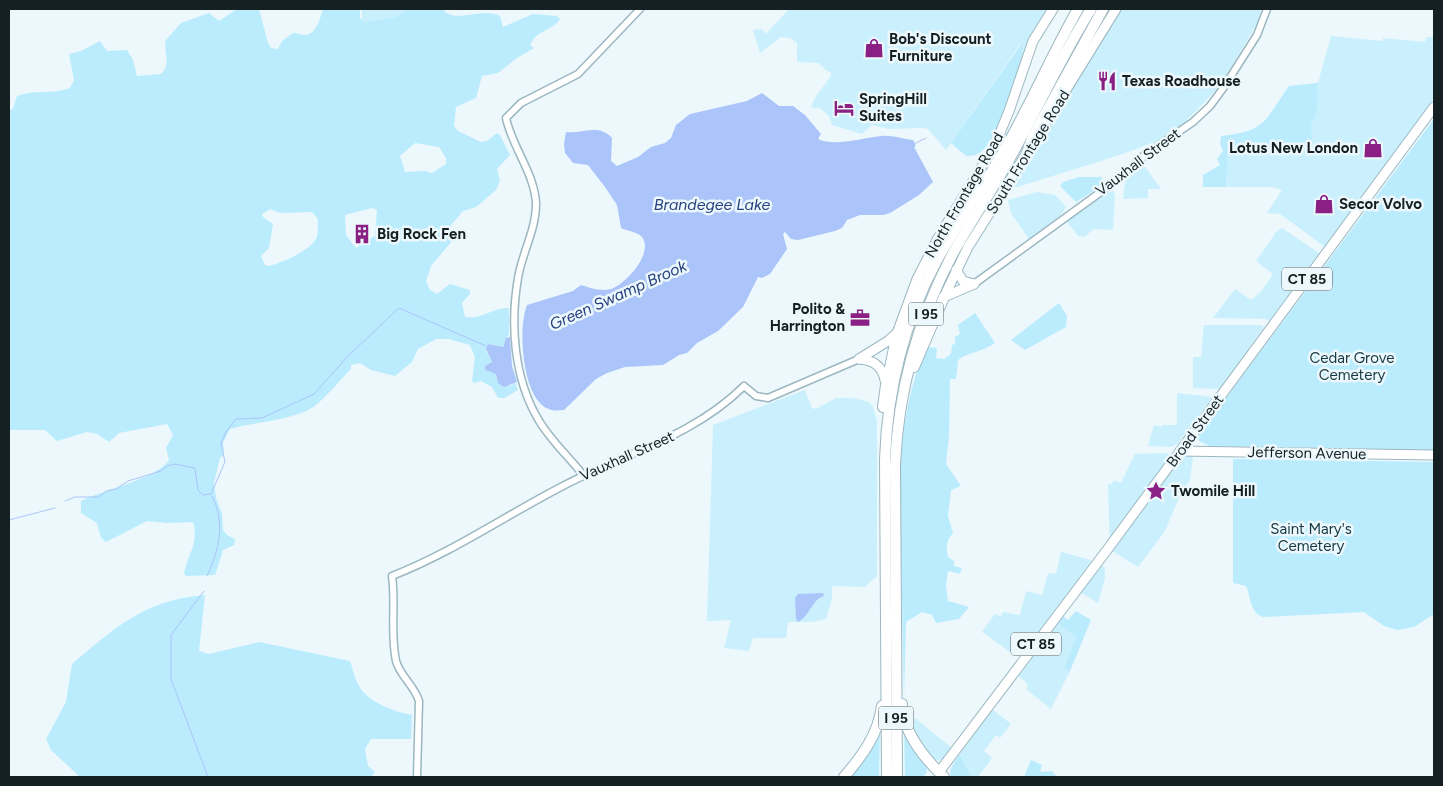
<svg xmlns="http://www.w3.org/2000/svg" width="1443" height="786" font-family="Figtree,sans-serif">
  <style>
    .built { fill: #caf0fe }
    .green { fill: #baecfe; fill-rule: evenodd }
    .water { fill: #abc4f9 }
    .lines { fill: none; stroke-linecap: round; stroke-linejoin: round }
    .stream { stroke: #abc4f9; stroke-width: 1 }
    .minor-casing { stroke: #9bb7c1; stroke-width: 9 }
    .major-casing { stroke: #9bb7c1; stroke-width: 11 }
    .highway-casing { stroke: #9bb7c1; stroke-width: 12 }
    .minor { stroke: #fff; stroke-width: 6 }
    .major { stroke: #fff; stroke-width: 9 }
    .highway { stroke: #fff; stroke-width: 10 }
    .labels { text-anchor: middle; dominant-baseline: central; stroke-width: 5; stroke-linejoin: round; paint-order: stroke }
    .shield { fill: #ecf8fc; stroke: #566164; stroke-width: 1 }
    .shield-label { font-size: 14px; font-weight: bold; fill: #152023 }
    .poi-label { font-size: 15px; font-weight: bold; fill: #152023; stroke: #ecf8fc; text-anchor: start }
    .street-label { font-size: 15px; fill: #152023; stroke: #ecf8fc }
    .park-label { font-size: 15px; fill: #153742; stroke: #ecf8fc }
    .water-label { font-size: 16px; font-style: italic; fill: #27407f; stroke: #ecf8fc }
  </style>
  <rect width="100%" height="100%" fill="#ecf8fc"/>
  <g class="built">
    <polygon points="362,9 408,9 405,14 390,19 362,22"/>
    <polygon points="789,9 1047,9 1030,38 1022,57 1021,43 946,150 928,129 923,128 888,129 872,125 862,134 832,125 829,116 818,107 816,109 811,107 816,96 831,76 831,72 827,71 818,63 797,62 797,43 790,38 781,37 760,53 753,30 762,29 766,34"/>
    <polygon points="1122,9 1261,9 1258,22 1219,87 1184,123 1157,141 1123,154 1008,190"/>
    <polygon points="1331,36 1383,41 1383,38 1425,42 1426,37 1434,37 1434,99 1325,247 1280,214 1267,213 1282,190 1271,187 1226,187 1228,153 1241,147 1268,144 1311,125 1317,102 1318,83"/>
    <polygon points="1143,164 1161,189 1148,189 1148,198 1123,199 1126,176"/>
    <polygon points="1112,187 1115,196 1113,230 1093,229 1085,237 1078,236 1066,220"/>
    <polygon points="1037,192 1055,195 1066,207 1061,215 1029,239 1011,213 1008,200"/>
    <polygon points="1282,228 1319,253 1270,321 1266,319 1213,318 1235,289 1251,300 1261,292 1273,274 1256,261 1276,232"/>
    <polygon points="1204,325 1261,325 1264,327 1220,389 1193,388 1193,357 1201,357"/>
    <polygon points="805,390 812,408 816,409 836,398 853,398 869,402 873,407 877,421 877,576 865,587 832,586 832,599 826,619 812,622 788,622 786,638 753,638 749,651 724,648 731,620 707,621 713,425"/>
    <polygon points="1177,393 1213,397 1177,444 1171,447 1148,446 1154,425 1162,427 1162,425 1177,425"/>
    <polygon points="1165,453 1183,457 1193,456 1190,480 1179,498 1165,531 1138,567 1111,550 1110,552 1108,484 1111,485 1114,480 1121,483 1135,454"/>
    <polygon points="1061,552 1091,560 1093,563 1023,654 1014,655 982,632 995,614 1001,616 1003,612 1020,615 1026,591 1042,595 1048,573 1056,574"/>
    <polygon points="1101,566 1105,567 1105,578 1098,603 1080,592"/>
    <polygon points="1057,622 1076,637 1064,668 1070,671 1051,709 1026,689 1028,686 1026,682 1017,675"/>
    <polygon points="992,709 1011,724 1000,738 996,735 984,751 992,758 978,777 971,777 960,754"/>
    <polygon points="915,718 952,748 941,761 930,759 908,721"/>
  </g>
  <g class="green">
    <path d="M237,9H259L268,43L271,48L278,49L282,41L293,33C297,33 301,35 305,35C317,34 320,18 323,9H360V18L364,22L396,17L408,9H443C454,25 482,6 500,16L503,27L533,14L557,16L560,19C553,31 537,29 530,45L534,48L517,58L498,73L482,76L476,98L456,107L454,126L458,131L481,142L487,141L497,133L500,135L510,155L497,169L500,181L496,190L476,207L463,211L451,225L452,241L431,266L426,281L430,290L437,294L450,284L470,290V294L462,303L465,317C481,320 494,307 509,308V334L502,347L488,344L486,351L492,362L485,366L488,371L496,374L497,380L510,386L515,383L518,390L504,398H498L492,387L481,381L474,383L472,381L475,357L470,345L449,339H436L418,349L412,362L395,376L371,370L360,363L351,365V369C339,381 329,394 316,405C297,420 254,422 230,429L223,443L224,455L220,458L214,483L216,498L222,514L223,530L227,535L235,539L234,545L223,550L215,575L187,576L184,574C187,555 198,546 194,524L192,522L167,523L147,521L106,542L101,538L97,523L81,513V501C103,490 158,478 169,460L166,448L173,435L167,424L119,433L109,442L97,434L87,432L57,441L45,430H9V111L13,109L17,96C34,89 53,95 70,88L74,80L69,54L81,51L100,41L107,51L127,50L133,60L137,76L161,74C172,63 163,53 166,40L181,23L209,13L219,21ZM415,143L439,147L446,158V164L432,173L425,171L405,172L400,156ZM372,208L377,210L375,236L356,248L346,235L345,215ZM270,209L280,213L312,212L318,219C317,225 319,233 316,239C310,250 281,264 268,266L265,265L261,256L269,248L273,224L263,217L262,214Z"/>
    <path d="M1022,43C1027,59 996,138 983,150C978,155 973,156 966,156L951,143Z"/>
    <path d="M1318,83C1317,97 1319,114 1311,125L1312,141L1306,145C1279,144 1253,141 1228,153L1226,187H1203V175L1220,165L1217,159L1223,151L1220,144L1221,136C1267,131 1264,121 1289,86Z"/>
    <polygon points="1434,119 1434,450 1210,446 1199,441 1197,437"/>
    <polygon points="1079,177 1101,177 1104,181 1098,188 1076,202 1060,186 1063,182"/>
    <polygon points="1059,303 1067,316 1066,327 1025,350 1011,340"/>
    <path d="M975,313L995,343C983,352 968,352 958,360L956,379H950L949,436L946,464L961,486L951,490L948,516L953,533C946,541 946,547 948,557L954,561V566L962,568L960,574L948,571L946,585L948,601L969,607L959,619L936,623L932,615L922,612L906,622L904,700C903,652 902,604 901,556C900,479 896,420 926,347L937,348L936,358L944,359L951,354L952,345L955,344V337L960,334L958,325Z"/>
    <path d="M1233,459L1434,462V614L1414,627L1397,630L1384,626L1364,612L1263,617C1250,613 1251,597 1246,586L1233,583Z"/>
    <path d="M205,595L199,651L209,654L259,642L350,661C353,669 354,677 358,684C366,702 395,712 412,715L411,739H371L365,749L368,766L375,772L371,777H80L51,750L46,739L66,702L72,664C117,626 145,600 205,595Z"/>
    <polygon points="1076,611 1091,620 1070,671 1064,668 1076,637 1057,622 1062,616 1068,620"/>
    <polygon points="880,727 879,777 847,777"/>
    <polygon points="904,729 926,765 927,772 923,777 905,777"/>
    <path d="M960,754L971,777H951C948,769 955,761 960,754Z"/>
    <polygon points="1031,760 1042,765 1040,772 1052,771 1057,777 1024,777"/>
  </g>
  <g class="water">
    <path d="M762,93L779,106H793L805,115L821,134L818,139C834,147 862,138 881,136C891,135 903,139 913,140L916,146L914,147L933,182L919,195L890,213L883,215H860L847,220L842,228L835,231L798,240L791,239L785,232L783,234L787,249L770,274L762,278L758,277L743,307L718,331L697,343L687,353L679,355L663,365L625,367L607,373L596,379L564,410C556,411 549,411 542,405C522,388 518,328 527,305L573,291L581,285C591,288 601,292 611,289C626,284 654,253 642,237C638,232 627,231 621,228L617,205L605,187L588,165L573,163L565,153L564,144L566,132C583,134 598,123 612,138L611,161L617,166L638,157L651,147L665,143L671,138L676,125L690,114L747,101Z"/>
    <polygon points="510,337 512,366 517,382 504,387 498,383 496,374 485,370 485,366 492,362 486,349 488,344 503,347 506,338"/>
    <path d="M823,593L824,596C812,599 810,616 798,622L796,619L795,598L798,594Z"/>
  </g>
  <g class="lines">
    <g class="stream">
      <polyline points="914,144 926,138"/>
      <polyline points="65,501 75,497 99,497 106,491 116,489 128,481 161,471 167,466 174,464 195,468 198,490 203,495 211,494 225,462 221,443 226,432 236,419 262,418 314,394 348,356 399,308 486,346"/>
      <polyline points="9,520 55,508"/>
      <path d="M207,576C219,551 226,522 212,496"/>
      <polyline points="204,591 171,635 171,679 208,777"/>
    </g>
    <defs>
      <g id="minor">
        <polyline points="974,284 1138,165 1143,156 1193,122 1210,106 1224,87 1257,35 1267,9"/>
        <path d="M584,476C569,457 550,440 538,419C514,378 510,325 518,278C522,253 536,230 536,204C535,174 512,147 506,118L521,103L578,74L640,9"/>
        <path d="M417,777L419,701C414,685 400,676 396,661C390,633 396,604 392,576C451,553 505,516 561,487C623,454 693,437 744,386L756,396L768,398L859,359"/>
      </g>
      <g id="major">
        <polyline points="1037,137 1116,9"/>
        <polyline points="956,270 963,281 974,284"/>
        <polyline points="944,297 968,247 1030,148"/>
        <polyline points="944,297 974,284"/>
        <polyline points="859,359 888,341 896,334"/>
        <path d="M859,359C874,360 882,366 885,380"/>
        <polyline points="886,385 896,336 917,279 938,238 995,145 1009,111 1033,41 1053,9"/>
        <polyline points="1180,451 1434,455"/>
        <polyline points="939,772 1107,550 1434,107"/>
      </g>
      <g id="highway">
        <polyline points="1027,153 1033,136 1103,9"/>
        <polyline points="914,367 944,297"/>
        <polyline points="883,407 886,385"/>
        <path d="M902,704C903,733 924,758 944,777"/>
        <path d="M844,777C862,756 878,735 882,706"/>
        <path d="M887,777L885,460C887,391 904,321 937,260C959,221 985,185 1006,147C1032,102 1052,54 1078,9"/>
        <path d="M897,777L895,465C898,392 918,320 952,255C970,222 992,191 1010,158C1038,108 1061,57 1091,9"/>
      </g>
    </defs>
    <use href="#minor" class="minor-casing"/>
    <use href="#major" class="major-casing"/>
    <use href="#highway" class="highway-casing"/>
    <use href="#minor" class="minor"/>
    <use href="#major" class="major"/>
    <use href="#highway" class="highway"/>
  </g>
  <defs>
    <symbol id="shop-bare" viewBox="-9 -9 18 18"><path d="M-5-2.5h2.3a2.7 3.5 0 0 1 5.4 0H5L5.5 6h-11ZM-1.5-2.5h3a1.5 2.3 0 0 0-3 0Z" fill="#8a1f84" stroke="#ecf8fc" stroke-width="2.5" paint-order="stroke"/></symbol>
    <symbol id="restaurant-bare" viewBox="-9 -9 18 18"><path d="M-5-6h1v4h1v-4h1v4h1v-4h1v5L-1.5 .5V6h-2V.5L-5-1ZM5-6V6H3V1.5H1.5Q1.5-4 5-6Z" fill="#8a1f84" stroke="#ecf8fc" stroke-width="2.5" paint-order="stroke"/></symbol>
    <symbol id="hotel-bare" viewBox="-9 -9 18 18"><path d="M-6-4.5h1.5V1H6V5H4.5V3h-9V5H-6ZM-4 0a1.8 1.8 0 1 1 3.6 0ZM.5 0V-2.5h3Q6-2.5 6 0Z" fill="#8a1f84" stroke="#ecf8fc" stroke-width="2.5" paint-order="stroke"/></symbol>
    <symbol id="building-bare" viewBox="-9 -9 18 18"><path d="M-4-6H4V6H1V3H-1V6H-4ZM-2.5-4.3h1.7v1.8h-1.7ZM.8-4.3h1.7v1.8H.8ZM-2.5-1h1.7V.8h-1.7ZM.8-1h1.7V.8H.8Z" fill="#8a1f84" stroke="#ecf8fc" stroke-width="2.5" paint-order="stroke"/></symbol>
    <symbol id="office-bare" viewBox="-9 -9 18 18"><path d="M-6-3h4V-5.5h4V-3h4V5H-6ZM-1-4.5V-3h2v-1.5ZM-6 0V1H6V0Z" fill="#8a1f84" stroke="#ecf8fc" stroke-width="2.5" paint-order="stroke"/></symbol>
    <symbol id="sight-bare" viewBox="-9 -9 18 18"><path d="M0-6L1.8-2.2L6-1.7L2.9 1.2L3.7 5.4L0 3.3L-3.7 5.4L-2.9 1.2L-6-1.7L-1.8-2.2Z" fill="#8a1f84" stroke="#ecf8fc" stroke-width="2.5" paint-order="stroke"/></symbol>
  </defs>
  <g fill-rule="evenodd">
    <use href="#shop-bare" x="860" y="34" width="28" height="28"/>
    <use href="#restaurant-bare" x="1093" y="67" width="28" height="28"/>
    <use href="#hotel-bare" x="830" y="94" width="28" height="28"/>
    <use href="#shop-bare" x="1359" y="134" width="28" height="28"/>
    <use href="#shop-bare" x="1310" y="190" width="28" height="28"/>
    <use href="#building-bare" x="348" y="220" width="28" height="28"/>
    <use href="#office-bare" x="846" y="304" width="28" height="28"/>
    <use href="#sight-bare" x="1142" y="477" width="28" height="28"/>
  </g>
  <g class="labels">
    <g class="shield">
      <rect x="1282" y="267.5" width="50" height="23" rx="4"/>
      <rect x="908.5" y="302.5" width="35" height="23" rx="4"/>
      <rect x="1011" y="632.5" width="50" height="23" rx="4"/>
      <rect x="878.5" y="706.5" width="35" height="23" rx="4"/>
    </g>
    <g class="shield-label">
      <text x="1307" y="279">CT 85</text>
      <text x="926" y="314">I 95</text>
      <text x="1036" y="644">CT 85</text>
      <text x="896" y="718">I 95</text>
    </g>
    <g class="poi-label">
      <text x="889" y="39">Bob's Discount<tspan x="889" dy="17">Furniture</tspan></text>
      <text x="1122" y="81">Texas Roadhouse</text>
      <text x="859" y="99">SpringHill<tspan x="859" dy="17">Suites</tspan></text>
      <text x="1358" y="148" text-anchor="end">Lotus New London</text>
      <text x="1339" y="204">Secor Volvo</text>
      <text x="377" y="234">Big Rock Fen</text>
      <text x="845" y="309" text-anchor="end">Polito &amp;<tspan x="845" dy="17">Harrington</tspan></text>
      <text x="1171" y="491">Twomile Hill</text>
    </g>
    <g class="street-label">
      <text transform="translate(1028 152) rotate(-58)">South Frontage Road</text>
      <text transform="translate(1138 162) rotate(-37)">Vauxhall Street</text>
      <text transform="translate(964 195) rotate(-60)">North Frontage Road</text>
      <text transform="translate(1195 431) rotate(-54)">Broad Street</text>
      <text transform="translate(1307 453) rotate(1)">Jefferson Avenue</text>
      <text transform="translate(627 456) rotate(-24)">Vauxhall Street</text>
    </g>
    <g class="park-label">
      <text x="1352" y="358">Cedar Grove<tspan x="1352" dy="17">Cemetery</tspan></text>
      <text x="1311" y="529">Saint Mary's<tspan x="1311" dy="17">Cemetery</tspan></text>
    </g>
    <g class="water-label">
      <text x="712" y="204">Brandegee Lake</text>
      <text transform="translate(618 295) rotate(-24)">Green Swamp Brook</text>
    </g>
  </g>
  <rect width="1443" height="786" fill="none" stroke="#152023" stroke-width="20"/>
</svg>
